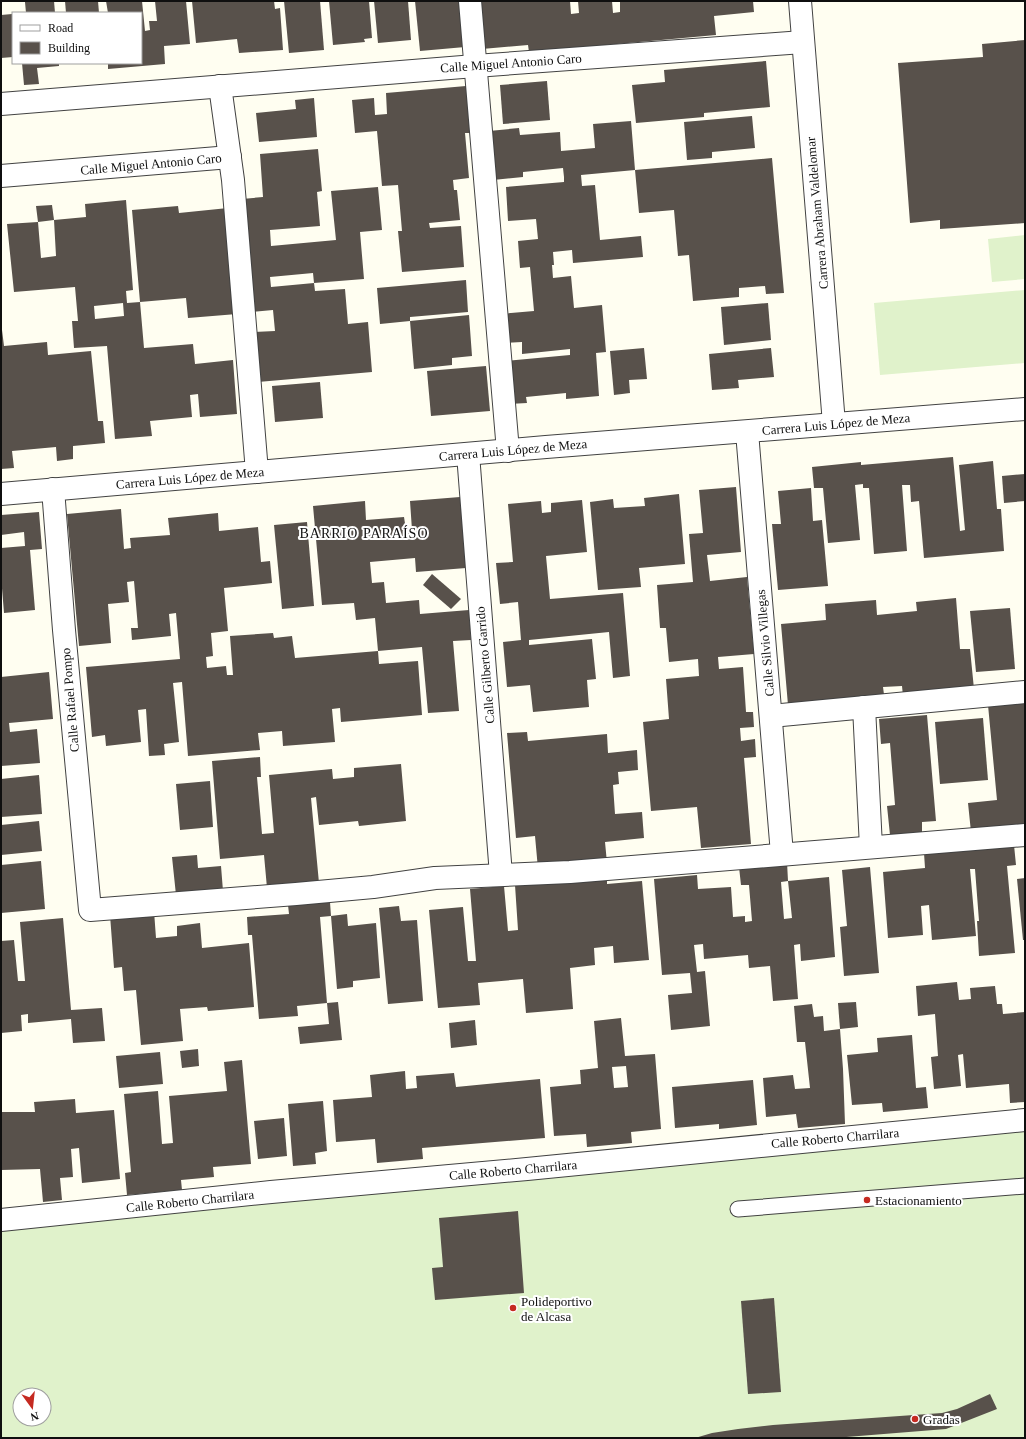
<svg xmlns="http://www.w3.org/2000/svg" width="1026" height="1439" font-family="'Times New Roman',serif">
  <style>
    .pitch { fill: #e0f2cb; fill-rule: evenodd }
    .building { fill: #58514b; fill-rule: evenodd }
    .lines { fill: none; stroke-linecap: round; stroke-linejoin: round }
    .lane-casing { stroke: #424242; stroke-width: 17 }
    .street-casing { stroke: #424242; stroke-width: 24 }
    .lane { stroke: #fff; stroke-width: 15 }
    .street { stroke: #fff; stroke-width: 22 }
    .poi-dot { fill: #c52a21; stroke: #fff; stroke-width: 1.5 }
    .labels { text-anchor: middle; dominant-baseline: central; stroke-width: 4; stroke-linejoin: round; paint-order: stroke }
    .street-label { font-size: 13px; fill: #0f0f0f; stroke: #fff }
    .poi-label { font-size: 13px; fill: #0f0f0f; stroke: #fff; text-anchor: start }
    .neighbourhood-label { font-size: 14px; letter-spacing: 1px; fill: #0f0f0f; stroke: #fff }
  </style>
  <rect width="100%" height="100%" fill="#fffef1"/>
  <g class="pitch">
    <polygon points="1025,235 1025,279 992,282 988,239"/>
    <polygon points="1025,290 1025,363 880,375 874,303"/>
    <path d="M1025,1120V1438H1V1220ZM20,1395H44V1419H20Z"/>
  </g>
  <g class="building">
    <polygon points="41,1 54,1 55,13 26,13 25,2"/>
    <polygon points="65,1 98,1 99,13 66,13"/>
    <polygon points="106,1 142,1 145,31 150,30 149,21 157,21 155,1 186,1 190,44 164,46 165,64 108,69 108,63 141,63 141,13 108,13"/>
    <polygon points="192,1 274,1 275,9 280,8 283,50 239,53 237,39 196,43"/>
    <polygon points="284,1 320,1 324,50 289,53"/>
    <polygon points="329,1 369,1 372,38 364,39 365,42 333,45"/>
    <polygon points="374,1 408,1 411,40 378,43"/>
    <polygon points="415,1 461,1 465,47 420,51"/>
    <polygon points="478,1 570,1 571,14 579,13 578,1 612,1 613,13 620,12 620,1 753,1 754,12 714,16 716,35 529,52 528,45 482,49"/>
    <polygon points="12,14 13,57 1,58 1,15"/>
    <polygon points="1025,40 1025,223 940,229 940,220 910,223 898,63 983,57 982,44"/>
    <polygon points="766,61 770,107 704,113 704,117 636,123 632,85 665,82 664,70"/>
    <polygon points="22,63 59,63 59,66 37,68 39,84 24,85"/>
    <polygon points="547,81 550,120 503,124 500,85"/>
    <polygon points="466,86 471,133 465,133 469,178 453,180 454,190 457,190 460,220 429,223 430,228 461,226 464,267 402,272 398,231 402,231 398,185 382,186 377,131 355,133 352,100 374,98 375,115 387,114 386,93"/>
    <polygon points="314,98 317,137 259,142 256,113 296,109 295,100"/>
    <polygon points="752,116 755,148 712,152 712,158 687,160 684,122"/>
    <polygon points="631,121 635,170 772,158 784,293 766,294 765,286 739,288 739,297 693,301 689,255 678,256 674,210 639,213 635,170 581,175 582,186 595,185 600,240 641,236 643,257 573,263 572,250 553,252 554,265 552,265 553,278 571,276 574,308 602,305 606,352 596,353 599,396 566,399 566,393 526,397 527,403 509,404 505,361 570,355 570,349 522,354 522,342 504,343 501,314 534,311 530,267 520,268 518,241 538,239 536,219 508,221 506,187 564,182 564,177 563,168 523,172 523,177 493,180 489,131 519,128 520,135 560,132 561,151 595,148 593,124"/>
    <polygon points="318,149 322,191 317,192 320,226 270,230 271,246 336,240 331,191 378,187 382,230 360,232 364,279 314,283 313,273 270,277 271,287 314,283 315,291 345,289 348,324 368,322 372,372 258,382 254,332 275,331 273,310 252,312 242,199 263,197 260,154"/>
    <path d="M126,200L133,290L126,291L127,303L140,302L144,348L193,344L195,364L233,360L237,414L200,417L198,394L190,395L192,417L150,421L152,436L115,439L107,346L74,348L72,321H78L75,287L14,292L7,224L38,222L41,258L56,256L54,220L86,217L85,204ZM123,303L124,316L95,319L94,306Z"/>
    <polygon points="52,205 54,220 38,222 36,206"/>
    <polygon points="178,206 179,213 228,208 237,314 188,318 186,298 140,302 132,210"/>
    <polygon points="466,280 468,312 410,317 410,321 469,315 472,356 452,358 452,365 414,369 410,321 380,324 377,288"/>
    <polygon points="768,303 771,340 724,345 721,307"/>
    <polygon points="1,330 2,330 4,346 47,342 48,355 91,351 98,421 103,421 105,443 73,446 73,459 57,461 56,447 12,451 14,468 1,469"/>
    <polygon points="644,348 647,379 629,380 630,393 614,395 610,351"/>
    <polygon points="771,348 774,377 738,380 739,388 712,390 709,354"/>
    <polygon points="486,366 490,411 431,416 427,371"/>
    <polygon points="320,382 323,418 275,422 272,386"/>
    <polygon points="953,457 960,531 965,530 959,465 993,461 997,509 1001,509 1004,551 924,558 919,501 911,502 910,485 902,485 907,551 874,554 869,488 863,488 863,484 855,485 860,540 828,543 823,488 814,488 812,467 861,462 861,465"/>
    <polygon points="1025,474 1025,501 1004,503 1002,476"/>
    <polygon points="736,487 741,552 707,555 710,581 747,577 754,654 718,657 719,669 743,667 746,712 753,712 754,727 740,728 741,741 755,739 756,757 744,758 751,844 701,848 697,807 651,811 643,722 669,719 666,679 699,676 698,659 669,662 666,628 660,628 657,585 693,582 689,534 703,533 699,490"/>
    <polygon points="811,488 813,521 822,520 828,586 778,590 772,524 781,524 778,491"/>
    <polygon points="679,494 685,564 639,568 641,587 598,590 590,502 613,499 614,508 645,506 644,498"/>
    <polygon points="460,497 466,568 416,572 415,558 370,562 372,583 384,582 386,603 419,600 420,614 469,610 471,640 453,641 459,711 428,713 422,647 378,651 375,618 356,620 354,603 322,605 313,506 365,501 366,520 404,517 406,530 412,530 410,501"/>
    <polygon points="582,500 587,552 546,556 550,599 623,593 630,676 613,678 609,632 529,640 529,645 592,639 596,679 587,680 589,707 533,712 530,685 507,687 503,642 521,640 518,602 500,604 496,563 513,562 508,504 541,501 542,513 551,512 551,503"/>
    <polygon points="121,509 124,549 131,548 130,538 170,535 168,518 218,513 219,531 258,527 261,562 270,561 272,583 224,588 228,631 211,633 213,656 206,657 207,668 226,666 227,675 233,675 230,636 273,633 274,638 292,636 295,658 378,651 379,664 418,661 422,715 341,722 340,708 332,709 335,742 283,746 282,731 258,733 260,750 188,756 182,682 173,683 179,742 164,744 165,755 149,756 146,709 138,710 141,742 106,746 105,735 92,737 86,667 180,659 176,613 169,614 171,636 132,640 131,628 138,628 134,581 127,582 129,602 108,604 111,643 79,646 67,514"/>
    <polygon points="39,512 42,549 30,550 35,610 4,613 1,576 1,548 25,546 24,532 1,535 1,515"/>
    <polygon points="307,522 314,606 282,609 274,525"/>
    <polygon points="432,574 461,599 451,609 423,585"/>
    <polygon points="956,598 960,649 970,649 974,689 903,696 902,686 883,687 885,702 788,705 781,624 826,620 825,604 876,600 877,615 917,611 916,602"/>
    <polygon points="1010,608 1015,669 976,672 970,611"/>
    <polygon points="49,672 53,719 9,723 10,732 37,729 40,763 1,766 1,677"/>
    <polygon points="1025,701 1025,827 971,832 968,803 997,800 988,705"/>
    <polygon points="927,715 936,821 922,822 922,832 890,835 887,806 895,805 890,743 881,744 879,719"/>
    <polygon points="983,718 988,780 940,784 935,722"/>
    <polygon points="527,732 528,741 607,734 608,753 637,750 638,770 618,772 619,784 613,785 615,814 642,812 644,838 605,842 607,863 538,869 535,836 516,838 507,733"/>
    <polygon points="260,757 261,777 257,777 262,834 274,833 269,775 332,769 333,779 354,777 354,768 401,764 406,821 359,826 358,821 319,825 316,797 311,798 319,883 267,888 264,855 220,859 212,761"/>
    <polygon points="39,775 42,814 1,817 1,779"/>
    <polygon points="210,781 213,827 180,830 176,784"/>
    <polygon points="39,821 42,851 1,855 1,825"/>
    <polygon points="1014,845 1016,865 1007,866 1015,953 979,956 977,921 979,921 975,869 970,869 976,936 932,940 929,905 921,906 923,935 888,938 883,872 925,868 924,853"/>
    <polygon points="197,855 198,868 221,866 223,891 176,895 172,857"/>
    <polygon points="41,861 45,909 1,913 1,865"/>
    <polygon points="787,862 788,881 781,882 784,919 792,918 788,881 829,877 835,957 801,961 800,944 794,945 798,999 773,1001 770,966 749,968 748,955 704,959 703,944 694,945 697,972 705,971 710,1026 671,1030 668,995 692,993 690,973 662,975 654,879 697,875 698,889 731,887 733,917 745,916 745,922 752,921 749,885 741,885 739,867"/>
    <polygon points="870,867 879,973 844,976 840,927 847,926 842,870"/>
    <polygon points="607,877 607,884 642,881 649,960 614,963 613,946 594,948 595,965 570,968 573,1009 526,1013 523,979 478,983 480,1005 438,1008 429,910 463,907 468,961 476,961 470,889 504,886 508,931 518,930 515,885"/>
    <polygon points="1025,878 1025,940 1023,940 1017,879"/>
    <polygon points="330,902 331,916 320,917 327,1003 297,1006 298,1016 259,1019 252,935 248,935 247,917 289,914 288,905"/>
    <polygon points="399,906 401,921 417,920 423,1001 388,1004 379,908"/>
    <polygon points="154,911 156,938 177,936 177,926 200,923 202,948 249,943 254,1007 208,1011 207,1007 180,1009 183,1041 141,1045 136,990 124,991 122,967 114,968 110,915"/>
    <polygon points="347,914 348,926 376,923 380,978 353,981 353,987 337,989 331,916"/>
    <polygon points="63,918 71,1010 102,1008 105,1041 73,1043 71,1019 28,1023 28,1014 21,1015 22,1031 1,1033 1,941 14,940 18,981 25,981 20,922"/>
    <polygon points="957,982 959,1000 971,999 970,988 995,986 997,1004 1002,1004 1003,1014 1025,1012 1025,1102 1010,1103 1009,1084 966,1088 963,1054 958,1055 961,1086 934,1089 931,1057 938,1056 935,1014 918,1016 916,986"/>
    <polygon points="338,1002 342,1040 300,1044 298,1027 329,1024 327,1003"/>
    <polygon points="856,1002 858,1027 840,1029 838,1003"/>
    <polygon points="812,1004 814,1017 823,1016 824,1031 840,1029 843,1069 845,1124 798,1128 796,1114 766,1117 763,1078 793,1075 795,1089 810,1088 805,1042 797,1042 794,1006"/>
    <path d="M621,1018L625,1056L655,1054L661,1129L631,1132L632,1143L587,1147L586,1134L554,1136L550,1087L581,1084L580,1070L598,1068L594,1021ZM626,1066L628,1087L614,1088L612,1067Z"/>
    <polygon points="475,1020 477,1045 451,1048 449,1023"/>
    <polygon points="912,1035 916,1088 926,1087 928,1108 883,1112 882,1103 852,1105 847,1055 878,1052 877,1038"/>
    <polygon points="198,1049 199,1066 182,1068 180,1051"/>
    <polygon points="160,1052 163,1084 119,1088 116,1056"/>
    <polygon points="242,1060 251,1164 213,1167 214,1177 181,1180 182,1190 127,1195 125,1173 131,1172 124,1094 158,1091 162,1144 173,1143 169,1096 227,1091 224,1062"/>
    <polygon points="405,1071 406,1089 417,1088 416,1076 454,1073 456,1087 540,1079 545,1138 422,1148 423,1159 377,1163 375,1139 336,1142 333,1100 372,1097 370,1075"/>
    <polygon points="753,1080 757,1125 719,1129 719,1124 675,1128 672,1087"/>
    <polygon points="75,1099 76,1113 114,1110 120,1179 82,1183 79,1148 71,1149 73,1177 60,1178 62,1200 43,1202 40,1169 1,1170 1,1112 35,1112 34,1102"/>
    <polygon points="323,1101 327,1151 315,1153 316,1164 293,1166 288,1104"/>
    <polygon points="284,1118 287,1156 258,1159 254,1121"/>
    <polygon points="518,1211 524,1293 435,1300 432,1268 443,1267 439,1218"/>
    <polygon points="774,1298 781,1392 748,1394 741,1301"/>
    <polygon points="990,1394 997,1409 946,1429 834,1438 695,1438 712,1433 738,1429 773,1425 942,1413 957,1409"/>
  </g>
  <g class="lines">
    <defs>
      <polyline id="lane" points="738,1209 1025,1186"/>
      <g id="street">
        <polyline points="470,1 508,451"/>
        <polyline points="800,1 834,424"/>
        <polyline points="220,86 233,180 257,472"/>
        <polyline points="1,104 475,66 803,42"/>
        <polyline points="1,176 230,157"/>
        <polyline points="747,432 782,854"/>
        <polyline points="468,454 501,875"/>
        <polyline points="53,489 64,630 90,910 296,894 373,887 435,878 570,872 1025,835"/>
        <polyline points="1,494 546,447 1025,409"/>
        <polyline points="864,707 871,847"/>
        <polyline points="771,716 1025,692"/>
        <polyline points="1,1220 271,1192 527,1169 1025,1120"/>
      </g>
    </defs>
    <use href="#lane" class="lane-casing"/>
    <use href="#street" class="street-casing"/>
    <use href="#lane" class="lane"/>
    <use href="#street" class="street"/>
  </g>
  <g class="poi-dot">
    <circle cx="867" cy="1200" r="4"/>
    <circle cx="513" cy="1308" r="4"/>
    <circle cx="915" cy="1419" r="4"/>
  </g>
  <g class="labels">
    <g class="street-label">
      <text transform="translate(511 63) rotate(-4)">Calle Miguel Antonio Caro</text>
      <text transform="translate(151 164) rotate(-5)">Calle Miguel Antonio Caro</text>
      <text transform="translate(817 213) rotate(-95)">Carrera Abraham Valdelomar</text>
      <text transform="translate(836 424) rotate(-5)">Carrera Luis López de Meza</text>
      <text transform="translate(513 450) rotate(-5)">Carrera Luis López de Meza</text>
      <text transform="translate(190 478) rotate(-5)">Carrera Luis López de Meza</text>
      <text transform="translate(765 643) rotate(-95)">Calle Silvio Villegas</text>
      <text transform="translate(485 665) rotate(-95)">Calle Gilberto Garrido</text>
      <text transform="translate(70 700) rotate(-95)">Calle Rafael Pompo</text>
      <text transform="translate(835 1138) rotate(-5)">Calle Roberto Charrilara</text>
      <text transform="translate(513 1170) rotate(-5)">Calle Roberto Charrilara</text>
      <text transform="translate(190 1201) rotate(-6)">Calle Roberto Charrilara</text>
    </g>
    <g class="poi-label">
      <text x="875" y="1200">Estacionamiento</text>
      <text x="521" y="1301">Polideportivo<tspan x="521" dy="15">de Alcasa</tspan></text>
      <text x="923" y="1419">Gradas</text>
    </g>
    <g class="neighbourhood-label">
      <text x="364" y="533">BARRIO PARAÍSO</text>
    </g>
  </g>
  <rect width="1026" height="1439" fill="none" stroke="#0f0f0f" stroke-width="4"/>
  <rect x="12" y="12" width="130" height="52" fill="#ffffff" stroke="#9f9f9f"/>
  <rect x="20" y="25" width="20" height="6" fill="#ffffff" stroke="#9f9f9f"/>
  <text x="48" y="32" font-size="12" fill="#0f0f0f">Road</text>
  <rect x="20" y="42" width="20" height="12" fill="#58514b" stroke="#9f9f9f"/>
  <text x="48" y="52" font-size="12" fill="#0f0f0f">Building</text>
  <g transform="translate(32 1407) rotate(165)"><circle r="19" fill="#ffffff" stroke="#9f9f9f"/>
  <path d="M0-3L7 15L0 10L-7 15Z" fill="#c52a21"/>
  <text y="-6" font-size="11" font-weight="bold" text-anchor="middle" fill="#0f0f0f">N</text>
  </g>
</svg>
